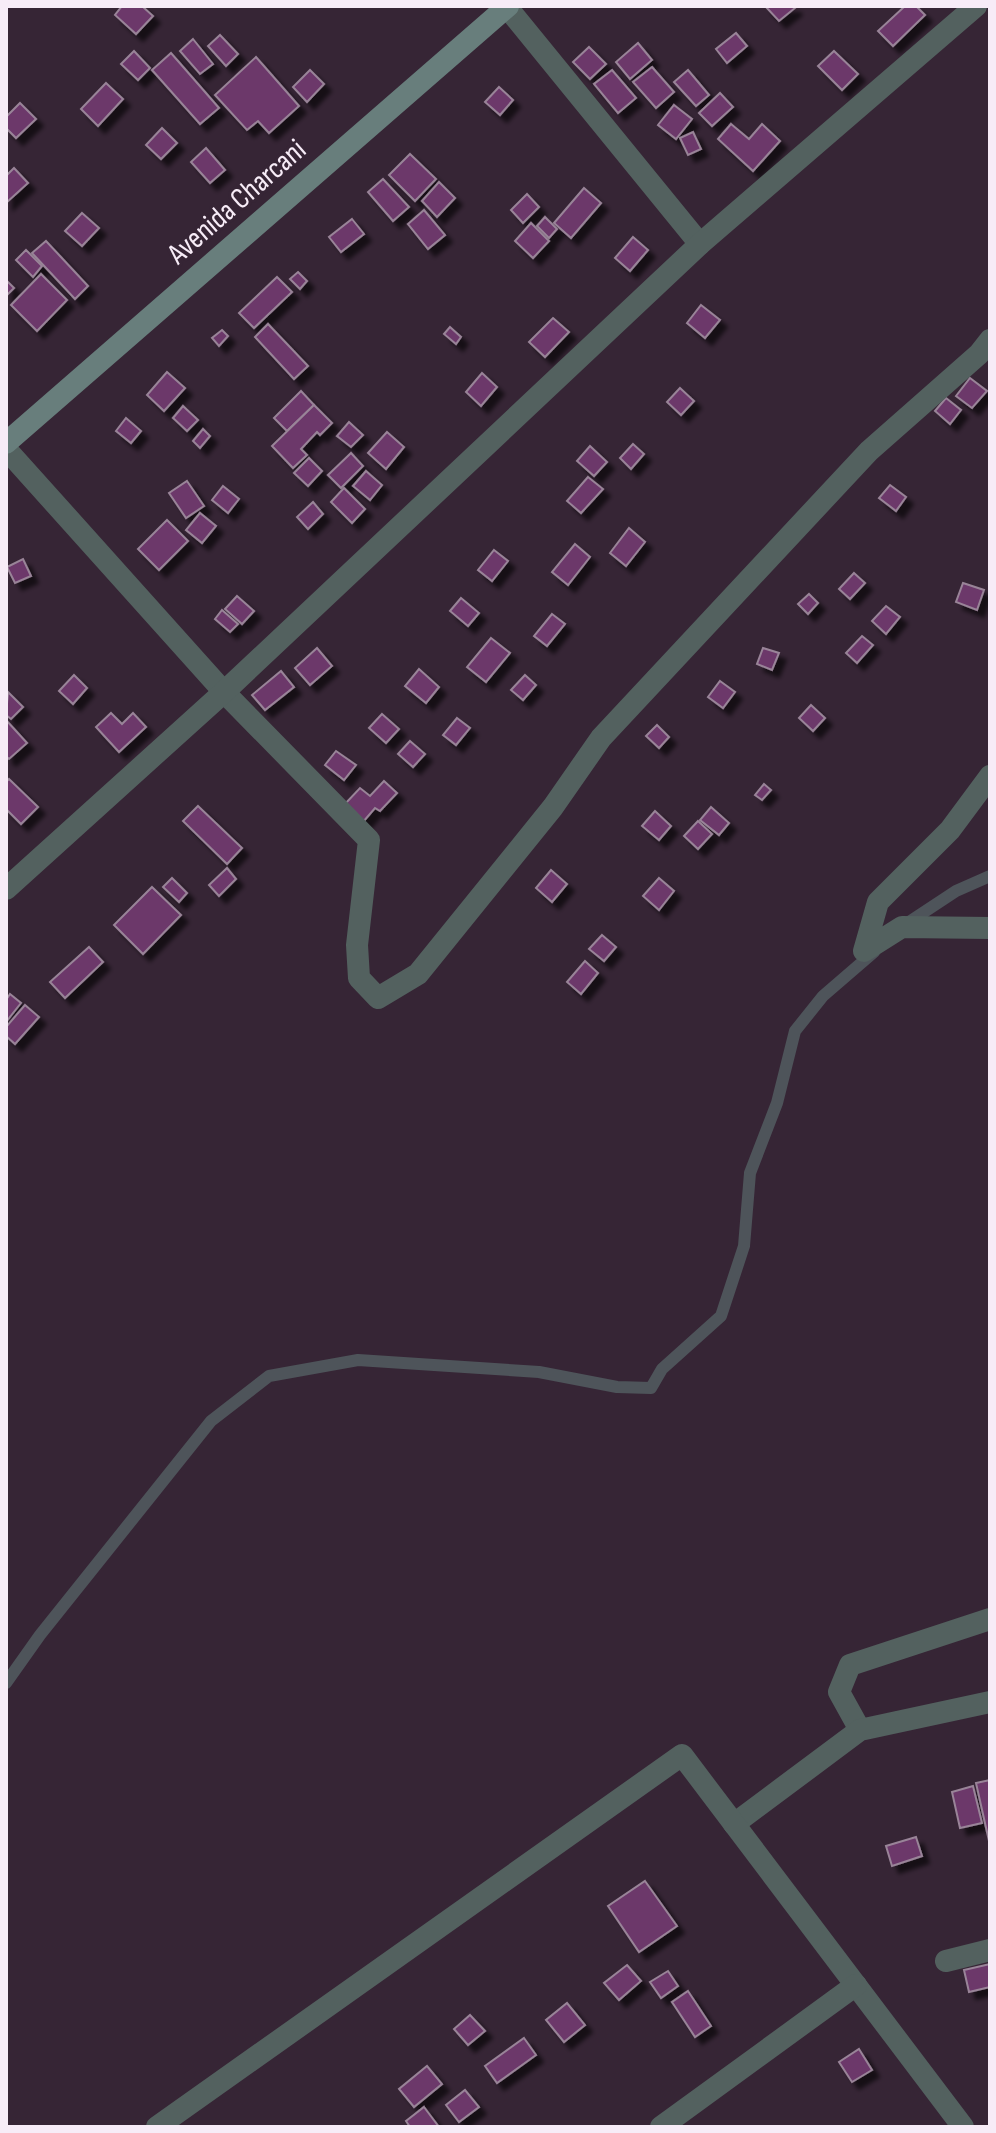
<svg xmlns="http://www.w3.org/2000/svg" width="996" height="2133" font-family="'Sofia Sans Condensed',sans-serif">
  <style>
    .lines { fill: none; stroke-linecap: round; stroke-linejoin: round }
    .stream { stroke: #4e545a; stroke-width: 12 }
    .building { fill: #6c376b; stroke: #998498; stroke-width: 2; filter: url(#shadow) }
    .minor { stroke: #53615f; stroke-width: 22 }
    .secondary { stroke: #687e7c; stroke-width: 22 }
    .labels { text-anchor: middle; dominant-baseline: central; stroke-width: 6; stroke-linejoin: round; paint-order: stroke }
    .street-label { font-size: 30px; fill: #f7ecf7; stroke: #362535 }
  </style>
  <defs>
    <filter id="shadow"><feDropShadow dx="7" dy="7" stdDeviation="2" flood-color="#0009"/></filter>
  </defs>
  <rect width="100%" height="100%" fill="#362535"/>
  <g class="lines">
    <g class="stream">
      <polyline points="906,924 956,891 990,876"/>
      <polyline points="6,1683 40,1635 211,1421 269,1376 358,1360 539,1372 617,1387 651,1388 662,1369 721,1316 744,1246 750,1173 777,1103 795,1031 823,996 874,952"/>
    </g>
  </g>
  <g class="building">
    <polygon points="122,6 142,6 153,16 136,34 115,15"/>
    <polygon points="765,6 793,6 795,8 779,21"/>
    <polygon points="905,6 916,6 925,15 893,46 878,31"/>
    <polygon points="736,33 747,46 727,63 716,49"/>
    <polygon points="220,35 238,54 226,66 208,46"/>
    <polygon points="193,39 213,64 200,74 180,51"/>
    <polygon points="638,43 652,60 630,79 616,62"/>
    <polygon points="589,47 606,64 590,79 573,62"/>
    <polygon points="134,51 150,68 138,80 121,64"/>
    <polygon points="834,51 858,74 842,90 818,66"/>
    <polygon points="171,53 219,108 200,124 152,70"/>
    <polygon points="256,57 299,106 269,133 258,121 247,130 215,95"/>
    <polygon points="652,67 674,92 656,108 633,82"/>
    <polygon points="310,70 324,84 307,102 293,87"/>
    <polygon points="612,70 636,98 618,113 594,84"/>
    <polygon points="688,70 709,95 696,106 674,82"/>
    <polygon points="106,83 123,99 98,126 81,109"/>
    <polygon points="499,87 513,100 500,115 485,102"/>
    <polygon points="720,93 733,107 712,126 699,113"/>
    <polygon points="20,103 36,119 16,138 6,128 6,117"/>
    <polygon points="674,105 692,119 676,139 658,125"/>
    <polygon points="731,124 749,139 762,124 780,141 753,171 718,139"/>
    <polygon points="162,128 177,143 161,159 146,145"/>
    <polygon points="693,132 701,149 688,155 680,138"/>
    <polygon points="206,148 225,170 210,183 191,162"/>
    <polygon points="410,154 436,179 415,201 389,175"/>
    <polygon points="14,168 28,183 6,203 6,176"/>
    <polygon points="383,179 409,207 393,221 368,192"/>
    <polygon points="439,182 455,198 437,217 422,201"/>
    <polygon points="584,188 601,203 571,238 554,223"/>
    <polygon points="527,194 539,207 523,223 511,210"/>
    <polygon points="424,210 445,235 428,249 408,224"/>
    <polygon points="82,213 99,228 82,246 65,231"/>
    <polygon points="545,217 557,229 549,238 537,226"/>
    <polygon points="352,219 364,234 341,252 329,237"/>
    <polygon points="531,223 549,241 533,258 515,241"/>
    <polygon points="633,237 648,250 630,271 615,258"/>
    <polygon points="46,241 88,286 75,299 32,253"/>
    <polygon points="26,250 42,266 33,277 16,260"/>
    <polygon points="298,272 307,281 300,289 290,279"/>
    <polygon points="41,274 67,300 37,331 11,305"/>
    <polygon points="277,277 292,292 254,328 239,313"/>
    <polygon points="6,280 14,288 6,296"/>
    <polygon points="701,305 720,320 705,338 687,323"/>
    <polygon points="553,318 569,332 545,357 529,342"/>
    <polygon points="268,324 308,366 294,379 255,337"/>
    <polygon points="450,327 461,337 456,344 444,334"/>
    <polygon points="222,330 228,336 219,346 212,338"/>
    <polygon points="167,372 185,388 164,411 147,395"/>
    <polygon points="482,373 497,387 481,406 466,392"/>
    <polygon points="970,378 987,391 972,408 956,396"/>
    <polygon points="680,388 694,401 681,415 667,402"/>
    <polygon points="301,391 314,405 287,431 274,418"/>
    <polygon points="946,398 961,410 950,424 935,411"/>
    <polygon points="314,405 332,423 320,435 317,432 301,449 307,455 293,468 272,446"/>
    <polygon points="183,406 198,420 187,431 173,418"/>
    <polygon points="126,418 141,431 131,443 116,431"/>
    <polygon points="349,422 363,435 351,447 337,436"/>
    <polygon points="203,429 210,436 200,448 193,441"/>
    <polygon points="387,432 404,447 386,469 368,453"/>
    <polygon points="633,444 644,454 631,469 620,458"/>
    <polygon points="590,446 607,462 594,476 577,461"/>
    <polygon points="351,453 363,466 341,488 328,475"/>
    <polygon points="309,458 322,471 308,486 294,473"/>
    <polygon points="366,471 382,485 370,500 353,486"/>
    <polygon points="588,477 603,489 581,513 567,501"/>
    <polygon points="187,481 204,506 186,518 169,493"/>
    <polygon points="890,485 906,497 896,511 879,498"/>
    <polygon points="223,486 239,499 228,513 212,500"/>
    <polygon points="344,488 365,509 352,523 331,502"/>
    <polygon points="313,502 323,514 308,529 297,517"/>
    <polygon points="200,513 216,526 202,543 186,530"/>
    <polygon points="167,520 188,541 159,570 138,549"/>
    <polygon points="629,528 645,542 626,566 610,553"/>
    <polygon points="575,544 590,557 568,585 552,572"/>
    <polygon points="494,550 508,561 492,581 478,570"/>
    <polygon points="23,559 31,576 15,583 7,567"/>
    <polygon points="854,573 865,583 850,599 839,589"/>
    <polygon points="963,583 984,590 977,610 956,602"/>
    <polygon points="809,594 818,603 808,614 798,604"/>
    <polygon points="237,596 254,611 242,624 225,609"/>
    <polygon points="461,598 479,613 468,626 450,611"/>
    <polygon points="886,606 900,617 886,634 872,621"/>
    <polygon points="222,610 238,624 230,632 215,619"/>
    <polygon points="552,614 565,624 547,646 534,636"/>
    <polygon points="862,636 873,645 857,663 846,653"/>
    <polygon points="491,638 510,653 486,682 467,667"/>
    <polygon points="317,648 332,666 310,685 295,668"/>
    <polygon points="763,648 779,653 772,670 757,664"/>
    <polygon points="419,669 439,687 426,703 405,686"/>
    <polygon points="281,671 294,687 265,710 252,695"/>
    <polygon points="74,675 87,688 73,704 59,691"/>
    <polygon points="525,675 536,685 523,700 511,690"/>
    <polygon points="720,681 735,692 723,708 708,697"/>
    <polygon points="8,692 23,707 11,719 6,715"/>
    <polygon points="811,705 825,718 813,731 799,718"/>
    <polygon points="111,713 122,724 133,713 146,727 119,752 96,727"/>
    <polygon points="382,714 399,729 386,743 369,728"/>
    <polygon points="457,718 470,728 456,745 443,735"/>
    <polygon points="6,720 27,743 9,759 6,756"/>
    <polygon points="657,725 669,737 659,748 646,736"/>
    <polygon points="410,741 425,754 413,767 398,754"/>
    <polygon points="336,751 356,765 344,780 325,765"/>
    <polygon points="9,779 38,807 21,824 6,809 6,782"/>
    <polygon points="384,781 397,793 380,811 375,808 363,822 344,805 360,788 370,796"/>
    <polygon points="764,784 771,790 762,800 755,795"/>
    <polygon points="198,806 242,848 227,864 183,821"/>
    <polygon points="711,807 729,823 719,835 700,820"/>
    <polygon points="655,811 671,826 659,840 642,826"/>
    <polygon points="698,821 712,834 698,849 684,836"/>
    <polygon points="227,868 236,879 219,896 209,885"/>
    <polygon points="551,870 567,884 552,902 536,888"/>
    <polygon points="172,878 187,893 179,902 163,887"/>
    <polygon points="659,878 674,891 659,910 643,896"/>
    <polygon points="152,887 181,915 143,954 114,925"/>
    <polygon points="602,935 616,947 604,961 589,949"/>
    <polygon points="89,947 103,962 65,998 50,982"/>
    <polygon points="585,961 598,973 581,994 567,982"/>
    <polygon points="10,994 21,1003 6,1022 6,1000"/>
    <polygon points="25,1005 39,1017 15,1044 6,1036 6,1027"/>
    <polygon points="990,1780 990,1841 989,1841 976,1783"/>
    <polygon points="973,1786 982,1823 960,1828 952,1792"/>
    <polygon points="916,1837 922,1856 892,1866 886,1846"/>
    <polygon points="645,1881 677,1926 639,1952 608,1906"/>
    <polygon points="990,1964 990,1987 969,1992 964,1970"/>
    <polygon points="627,1965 641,1981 619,2000 604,1983"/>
    <polygon points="668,1971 678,1986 661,1998 650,1982"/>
    <polygon points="688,1991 711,2026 695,2037 672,2002"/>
    <polygon points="567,2003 585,2025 564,2042 546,2020"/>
    <polygon points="470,2015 485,2031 468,2045 454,2029"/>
    <polygon points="524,2038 536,2055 497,2083 485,2066"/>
    <polygon points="859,2049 872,2070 852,2082 839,2062"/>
    <polygon points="427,2066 442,2084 414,2107 399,2089"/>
    <polygon points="465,2090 479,2107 459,2122 446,2105"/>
    <polygon points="424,2107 439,2127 410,2127 406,2121"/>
  </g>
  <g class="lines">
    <g class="minor">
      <polyline points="506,6 700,244"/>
      <polyline points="6,449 224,692 369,840 357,945 359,978 378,998 418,974 553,807 601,738 869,451 979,354 990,340"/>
      <polyline points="990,776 950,830 878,902 864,951 902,927 990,928"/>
      <polyline points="6,889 224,692 700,244 976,6"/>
      <polyline points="860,1730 839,1692 850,1665 990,1619"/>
      <polyline points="734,1824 860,1730 990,1702"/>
      <polyline points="946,1961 990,1950"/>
      <polyline points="157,2127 682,1755 963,2127"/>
      <polyline points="661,2127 856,1985"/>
    </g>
    <polyline class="secondary" points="6,443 508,6"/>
  </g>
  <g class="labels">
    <g class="street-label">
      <text transform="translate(237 202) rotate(-41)">Avenida Charcani</text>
    </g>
  </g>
  <rect width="996" height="2133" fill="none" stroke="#f7ecf7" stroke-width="16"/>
</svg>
